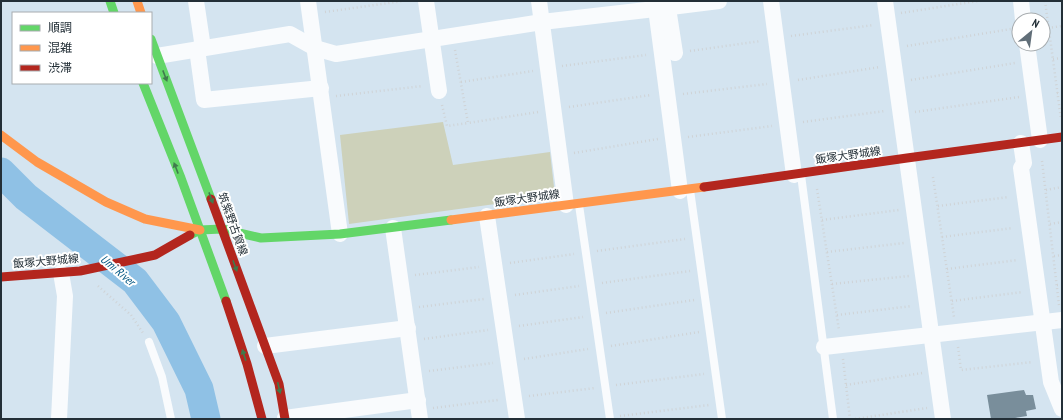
<svg xmlns="http://www.w3.org/2000/svg" width="1063" height="420" font-family="'PT Sans Narrow','Noto Sans JP',sans-serif">
  <style>
    .park { fill: #cdd1ba }
    .lines { fill: none; stroke-linecap: round; stroke-linejoin: round }
    .river { stroke: #8fc1e5; stroke-width: 29 }
    .building { fill: #798e9b }
    .path { stroke: #cfd3d6; stroke-width: 2.5; stroke-dasharray: 1 3; stroke-linecap: butt }
    .lane { stroke: #f9fbfd; stroke-width: 8 }
    .street { stroke: #f9fbfd; stroke-width: 16 }
    .fast { stroke: #63d668; stroke-width: 9 }
    .slow { stroke: #ff974d; stroke-width: 9 }
    .jam { stroke: #b3261e; stroke-width: 9 }
    .oneway { fill: #407a4d }
    .labels { text-anchor: middle; dominant-baseline: central; stroke-width: 4; stroke-linejoin: round; paint-order: stroke }
    .street-label { font-size: 11px; fill: #232f37; stroke: #fff }
    .water-label { font-size: 12px; font-style: italic; fill: #045883; stroke: #fff }
  </style>
  <rect width="100%" height="100%" fill="#d4e4f0"/>
  <polygon class="park" points="443,122 453,165 550,152 555,196 349,224 340,135"/>
  <g class="lines">
    <polyline class="river" points="1,172 26,197 135,281 166,322 199,389 206,419"/>
  </g>
  <polygon class="building" points="1024,390 1026,395 1033,395 1036,409 1026,411 1027,416 1009,419 991,419 987,395"/>
  <g class="lines">
    <g class="path">
      <polyline points="1045,1 1061,119"/>
      <polyline points="325,12 403,1"/>
      <polyline points="901,13 978,1"/>
      <polyline points="1048,28 1062,26"/>
      <polyline points="791,36 874,25"/>
      <polyline points="907,46 1011,29"/>
      <polyline points="455,50 468,123 538,112"/>
      <polyline points="690,51 761,41"/>
      <polyline points="1053,59 1062,58"/>
      <polyline points="562,66 646,55"/>
      <polyline points="798,80 880,67"/>
      <polyline points="911,80 1015,63"/>
      <polyline points="461,82 533,71"/>
      <polyline points="1057,93 1062,93"/>
      <polyline points="683,94 767,84"/>
      <polyline points="336,96 423,86"/>
      <polyline points="442,105 447,126 468,123"/>
      <polyline points="569,107 651,95"/>
      <polyline points="915,112 1019,97"/>
      <polyline points="803,122 885,111"/>
      <polyline points="688,137 772,126"/>
      <polyline points="574,153 658,139"/>
      <polyline points="1042,161 1059,305"/>
      <polyline points="933,177 954,317"/>
      <polyline points="817,189 839,330"/>
      <polyline points="1046,190 1062,187"/>
      <polyline points="938,206 1009,197"/>
      <polyline points="822,220 899,210"/>
      <polyline points="1050,224 1062,222"/>
      <polyline points="942,237 1013,228"/>
      <polyline points="597,251 685,239"/>
      <polyline points="827,252 904,243"/>
      <polyline points="1054,256 1062,255"/>
      <polyline points="510,263 574,254"/>
      <polyline points="947,269 1018,260"/>
      <polyline points="415,275 479,267"/>
      <polyline points="602,283 690,271"/>
      <polyline points="832,284 909,276"/>
      <polyline points="1057,285 1062,285"/>
      <polyline points="98,286 131,315 143,333"/>
      <polyline points="515,295 579,286"/>
      <polyline points="952,301 1023,292"/>
      <polyline points="419,307 484,299"/>
      <polyline points="606,313 694,300"/>
      <polyline points="837,315 912,306"/>
      <polyline points="519,326 583,317"/>
      <polyline points="424,339 488,330"/>
      <polyline points="611,346 699,332"/>
      <polyline points="958,347 961,370 1033,362"/>
      <polyline points="524,359 588,349"/>
      <polyline points="843,359 850,419"/>
      <polyline points="429,371 493,363"/>
      <polyline points="616,385 704,374"/>
      <polyline points="846,385 922,373"/>
      <polyline points="529,396 595,388"/>
      <polyline points="433,408 498,400"/>
      <polyline points="620,416 709,405"/>
      <polyline points="855,419 927,408"/>
    </g>
    <g class="lane">
      <polyline points="801,175 833,419"/>
      <polyline points="690,190 722,419"/>
      <polyline points="579,205 610,419"/>
      <polyline points="149,342 162,377 171,419"/>
    </g>
    <g class="street">
      <polyline points="196,1 203,48"/>
      <polyline points="308,1 340,234"/>
      <polyline points="426,1 439,91"/>
      <polyline points="539,1 566,205"/>
      <polyline points="655,1 680,191"/>
      <polyline points="771,1 794,175"/>
      <polyline points="885,1 943,419"/>
      <polyline points="1021,1 1023,20"/>
      <polyline points="668,8 675,53"/>
      <polyline points="1027,44 1040,140"/>
      <polyline points="197,49 204,100 321,88"/>
      <polyline points="157,56 290,34 315,48 336,54 542,22 655,9 719,1"/>
      <polyline points="1021,143 1024,163 1021,168 1051,382 1062,409"/>
      <polyline points="487,216 517,419"/>
      <polyline points="393,228 420,419"/>
      <polyline points="265,346 408,328"/>
      <polyline points="824,347 1062,320"/>
      <polyline points="285,418 418,400"/>
      <polyline points="59,419 65,296 61,273"/>
    </g>
    <g class="fast">
      <polyline points="110,1 114,13"/>
      <polyline points="151,39 211,199"/>
      <polyline points="143,83 181,178 226,301"/>
      <polyline points="190,235 200,230 222,229 261,238 340,234 451,220"/>
    </g>
    <g class="slow">
      <polyline points="137,1 141,13"/>
      <polyline points="1,135 37,162 106,202 145,219 200,230"/>
      <polyline points="451,220 704,187"/>
    </g>
    <g class="jam">
      <polyline points="704,187 907,158 1062,137"/>
      <polyline points="211,199 279,384 285,419"/>
      <polyline points="1,277 80,271 155,255 190,235"/>
      <polyline points="226,301 247,364 262,419"/>
    </g>
  </g>
  <defs><path id="oneway-solid" d="M-6-.8H1V-3.2L6.5 0L1 3.2V.8H-6Z"/></defs>
  <g class="oneway">
    <use href="#oneway-solid" transform="translate(165 76) rotate(69)"/>
    <use href="#oneway-solid" transform="translate(176 168) rotate(-111)"/>
    <use href="#oneway-solid" transform="translate(211 198) rotate(70)"/>
    <use href="#oneway-solid" transform="translate(235 266) rotate(70)"/>
    <use href="#oneway-solid" transform="translate(244 355) rotate(-108)"/>
    <use href="#oneway-solid" transform="translate(279 388) rotate(77)"/>
  </g>
  <g class="labels">
    <g class="street-label">
      <text transform="translate(848 155) rotate(-8)">飯塚大野城線</text>
      <text transform="translate(527 198) rotate(-8)">飯塚大野城線</text>
      <text transform="translate(233 224) rotate(70)">筑紫野古賀線</text>
      <text transform="translate(46 261) rotate(-5)">飯塚大野城線</text>
    </g>
    <g class="water-label">
      <text transform="translate(118 270) rotate(40)">Umi River</text>
    </g>
  </g>
  <rect width="1063" height="420" fill="none" stroke="#232f37" stroke-width="4"/>
  <rect x="12" y="12" width="140" height="72" fill="#ffffff" stroke="#a7acaf"/>
  <rect x="20" y="25" width="20" height="6" fill="#63d668" stroke="#a7acaf"/>
  <text x="48" y="32" font-size="12" fill="#232f37">順調</text>
  <rect x="20" y="45" width="20" height="6" fill="#ff974d" stroke="#a7acaf"/>
  <text x="48" y="52" font-size="12" fill="#232f37">混雑</text>
  <rect x="20" y="65" width="20" height="6" fill="#b3261e" stroke="#a7acaf"/>
  <text x="48" y="72" font-size="12" fill="#232f37">渋滞</text>
  <g transform="translate(1031 32) rotate(29)"><circle r="19" fill="#ffffff" stroke="#a7acaf"/>
  <path d="M0-3L7 15L0 10L-7 15Z" fill="#616e78"/>
  <text y="-6" font-size="11" font-weight="bold" text-anchor="middle" fill="#232f37">N</text>
  </g>
</svg>
